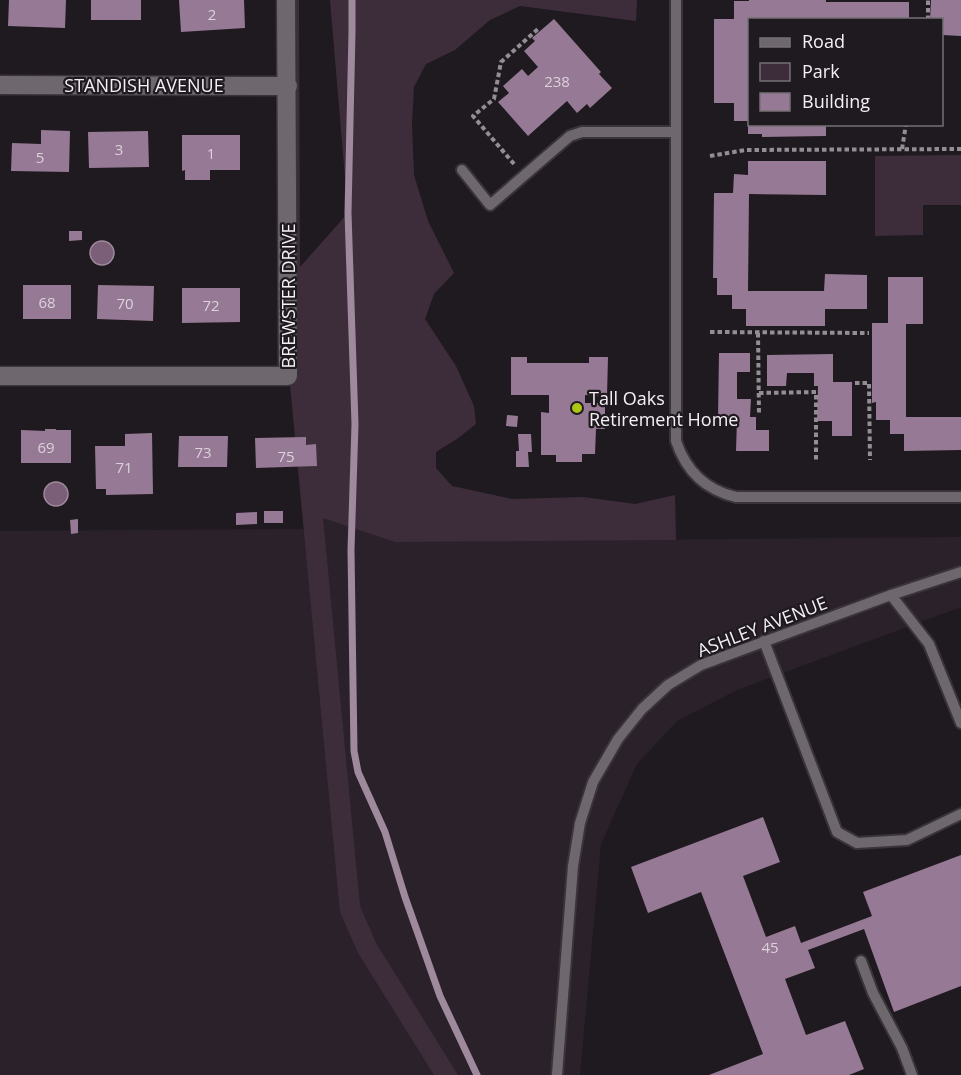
<svg xmlns="http://www.w3.org/2000/svg" width="961" height="1075" font-family="'Open Sans',sans-serif">
  <style>
    .built { fill: #2b212a }
    .green { fill: #3d2d3b }
    .water { fill: #7b5f78; stroke: #9f8a9d; stroke-width: 1.5 }
    .lines { fill: none; stroke-linecap: round; stroke-linejoin: round }
    .stream { stroke: #9f8a9d; stroke-width: 7 }
    .building { fill: #967994 }
    .lane-casing { stroke: #383438; stroke-width: 14 }
    .street-casing { stroke: #383438; stroke-width: 21 }
    .path { stroke: #938e93; stroke-width: 4; stroke-dasharray: 4.5 3; stroke-linecap: butt }
    .lane { stroke: #6e676d; stroke-width: 10 }
    .street { stroke: #6e676d; stroke-width: 18 }
    .poi-dot { fill: #acc613; stroke: #1f1a1f; stroke-width: 2 }
    .labels { text-anchor: middle; dominant-baseline: central; stroke-width: 4.5; stroke-linejoin: round; paint-order: stroke }
    .number-label { font-size: 15px; fill: #dcd2dc }
    .street-label { font-size: 18px; fill: #f4f0f4; stroke: #1f1a1f }
    .poi-label { font-size: 18px; fill: #f4f0f4; stroke: #1f1a1f; text-anchor: start }
  </style>
  <rect width="100%" height="100%" fill="#1f1a1f"/>
  <polygon class="built" points="323,517 395,542 961,537 961,607 737,690 677,721 637,764 601,844 580,1075 0,1075 0,531 312,529"/>
  <g class="green">
    <polygon points="279,0 299,0 300,267 348,213 330,0 637,0 636,21 520,6 490,20 455,50 426,64 414,87 412,124 414,175 428,221 454,273 434,294 425,319 456,366 474,406 476,424 457,439 436,452 436,468 452,486 512,499 583,497 635,504 675,495 676,540 395,542 323,518 360,906 376,943 458,1075 434,1075 358,953 340,912 279,269"/>
    <polygon points="961,155 961,205 923,205 923,235 875,236 875,156"/>
  </g>
  <g class="water">
    <circle cx="102" cy="253" r="12"/>
    <circle cx="56" cy="494" r="12"/>
  </g>
  <g class="lines">
    <polyline class="stream" points="352,0 352,32 348,213 355,424 351,550 354,751 358,772 385,832 405,897 440,996 477,1075"/>
  </g>
  <g class="building">
    <polygon points="9,0 66,0 65,28 8,26"/>
    <rect x="91" y="0" width="50" height="20"/>
    <polygon points="179,0 244,0 245,28 181,32"/>
    <polygon points="749,0 826,0 826,2 909,2 909,20 750,20 750,121 734,121 734,103 714,103 714,19 734,19 734,1 749,1"/>
    <polygon points="931,0 961,0 961,36 942,35 942,20 930,20"/>
    <polygon points="554,19 601,72 599,74 612,88 590,108 587,104 577,113 567,101 528,136 498,102 509,93 503,86 522,69 528,76 538,67 524,51 535,41 532,38"/>
    <polygon points="748,124 826,124 826,136 762,137 762,134 748,134"/>
    <polygon points="41,130 70,131 69,172 11,171 12,143 41,144"/>
    <polygon points="148,131 149,167 89,168 88,132"/>
    <polygon points="182,135 240,135 240,170 210,170 210,180 185,180 185,170 182,171"/>
    <polygon points="748,161 826,161 826,195 749,194 748,291 824,291 825,274 867,275 867,309 825,309 825,326 746,326 746,309 732,309 732,295 717,295 717,278 713,278 714,193 733,193 734,174 748,175"/>
    <polygon points="69,231 82,231 82,240 69,241"/>
    <polygon points="888,277 923,277 923,324 906,324 906,417 961,417 961,450 904,451 904,434 890,434 890,420 876,420 876,402 872,403 872,323 888,323"/>
    <rect x="23" y="285" width="48" height="34"/>
    <polygon points="98,285 154,286 153,321 97,319"/>
    <polygon points="182,288 240,288 240,322 182,323"/>
    <polygon points="719,353 750,353 750,372 737,372 737,399 751,399 750,417 756,417 756,430 769,430 769,451 736,451 737,419 718,419"/>
    <polygon points="833,354 833,382 852,382 852,436 832,436 832,421 817,421 818,386 814,386 814,373 787,373 786,386 767,386 767,355"/>
    <polygon points="511,357 527,357 527,363 589,363 589,357 608,357 607,396 585,395 585,403 605,403 605,429 596,429 595,454 582,454 582,462 556,462 556,455 541,455 541,412 549,413 549,395 511,395"/>
    <polygon points="507,415 518,416 517,427 506,426"/>
    <polygon points="45,429 56,429 56,430 71,430 71,463 21,463 21,430 45,431"/>
    <polygon points="152,433 153,494 106,495 106,489 96,489 95,446 125,446 125,434"/>
    <polygon points="518,434 531,434 532,452 528,452 529,467 516,467 516,451 519,451"/>
    <polygon points="179,436 228,436 227,467 178,467"/>
    <polygon points="306,437 306,445 316,444 317,466 256,468 255,438"/>
    <rect x="264" y="511" width="19" height="12"/>
    <polygon points="257,512 257,524 236,525 236,513"/>
    <polygon points="78,519 78,533 71,534 70,520"/>
    <polygon points="763,817 780,862 743,876 766,937 795,926 801,943 872,916 863,892 961,855 961,986 894,1012 864,929 808,950 815,968 785,979 806,1035 845,1021 864,1069 849,1075 709,1075 763,1054 701,892 648,913 631,867"/>
  </g>
  <g class="lines">
    <defs>
      <g id="lane">
        <path d="M676,0V441C686,471 705,490 736,497H961"/>
        <polyline points="462,170 490,205 570,136 582,132 676,132"/>
        <polyline points="891,595 929,644 961,723"/>
        <polyline points="764,641 837,832 857,843 907,840 961,814"/>
        <polyline points="861,961 873,993 902,1048 912,1075"/>
        <polyline points="557,1075 573,866 580,823 593,782 618,739 642,709 668,685 701,665 891,595 961,572"/>
      </g>
      <g id="street">
        <polyline points="0,85 288,86"/>
        <polyline points="0,376 288,376 286,0"/>
      </g>
    </defs>
    <use href="#lane" class="lane-casing"/>
    <use href="#street" class="street-casing"/>
    <g class="path">
      <polyline points="928,20 928,0"/>
      <polyline points="902,149 906,124"/>
      <polyline points="710,156 746,150 961,149"/>
      <polyline points="514,164 473,116 494,99 501,62 539,28"/>
      <polyline points="710,332 869,333"/>
      <polyline points="758,333 759,415"/>
      <polyline points="855,383 869,383 870,460"/>
      <polyline points="759,393 816,392 816,460"/>
    </g>
    <use href="#lane" class="lane"/>
    <use href="#street" class="street"/>
  </g>
  <circle class="poi-dot" cx="577" cy="408" r="6"/>
  <g class="labels">
    <g class="number-label">
      <text x="212" y="14">2</text>
      <text x="557" y="81">238</text>
      <text x="119" y="149">3</text>
      <text x="211" y="153">1</text>
      <text x="40" y="157">5</text>
      <text x="47" y="302">68</text>
      <text x="125" y="303">70</text>
      <text x="211" y="305">72</text>
      <text x="46" y="447">69</text>
      <text x="203" y="452">73</text>
      <text x="286" y="456">75</text>
      <text x="124" y="467">71</text>
      <text x="770" y="947">45</text>
    </g>
    <g class="street-label">
      <text x="144" y="85">STANDISH AVENUE</text>
      <text transform="translate(288 296) rotate(-90)">BREWSTER DRIVE</text>
      <text transform="translate(762 626) rotate(-21)">ASHLEY AVENUE</text>
    </g>
    <g class="poi-label">
      <text x="589" y="398">Tall Oaks<tspan x="589" dy="21">Retirement Home</tspan></text>
    </g>
  </g>
  <rect x="748" y="18" width="195" height="108" fill="#1f1a1f" stroke="#747074" stroke-width="1.5"/>
  <rect x="760" y="38" width="30" height="9" fill="#6e676d" stroke="#747074" stroke-width="1.5"/>
  <text x="802" y="48" font-size="18" fill="#f4f0f4">Road</text>
  <rect x="760" y="63" width="30" height="18" fill="#3d2d3b" stroke="#747074" stroke-width="1.5"/>
  <text x="802" y="78" font-size="18" fill="#f4f0f4">Park</text>
  <rect x="760" y="93" width="30" height="18" fill="#967994" stroke="#747074" stroke-width="1.5"/>
  <text x="802" y="108" font-size="18" fill="#f4f0f4">Building</text>
</svg>
